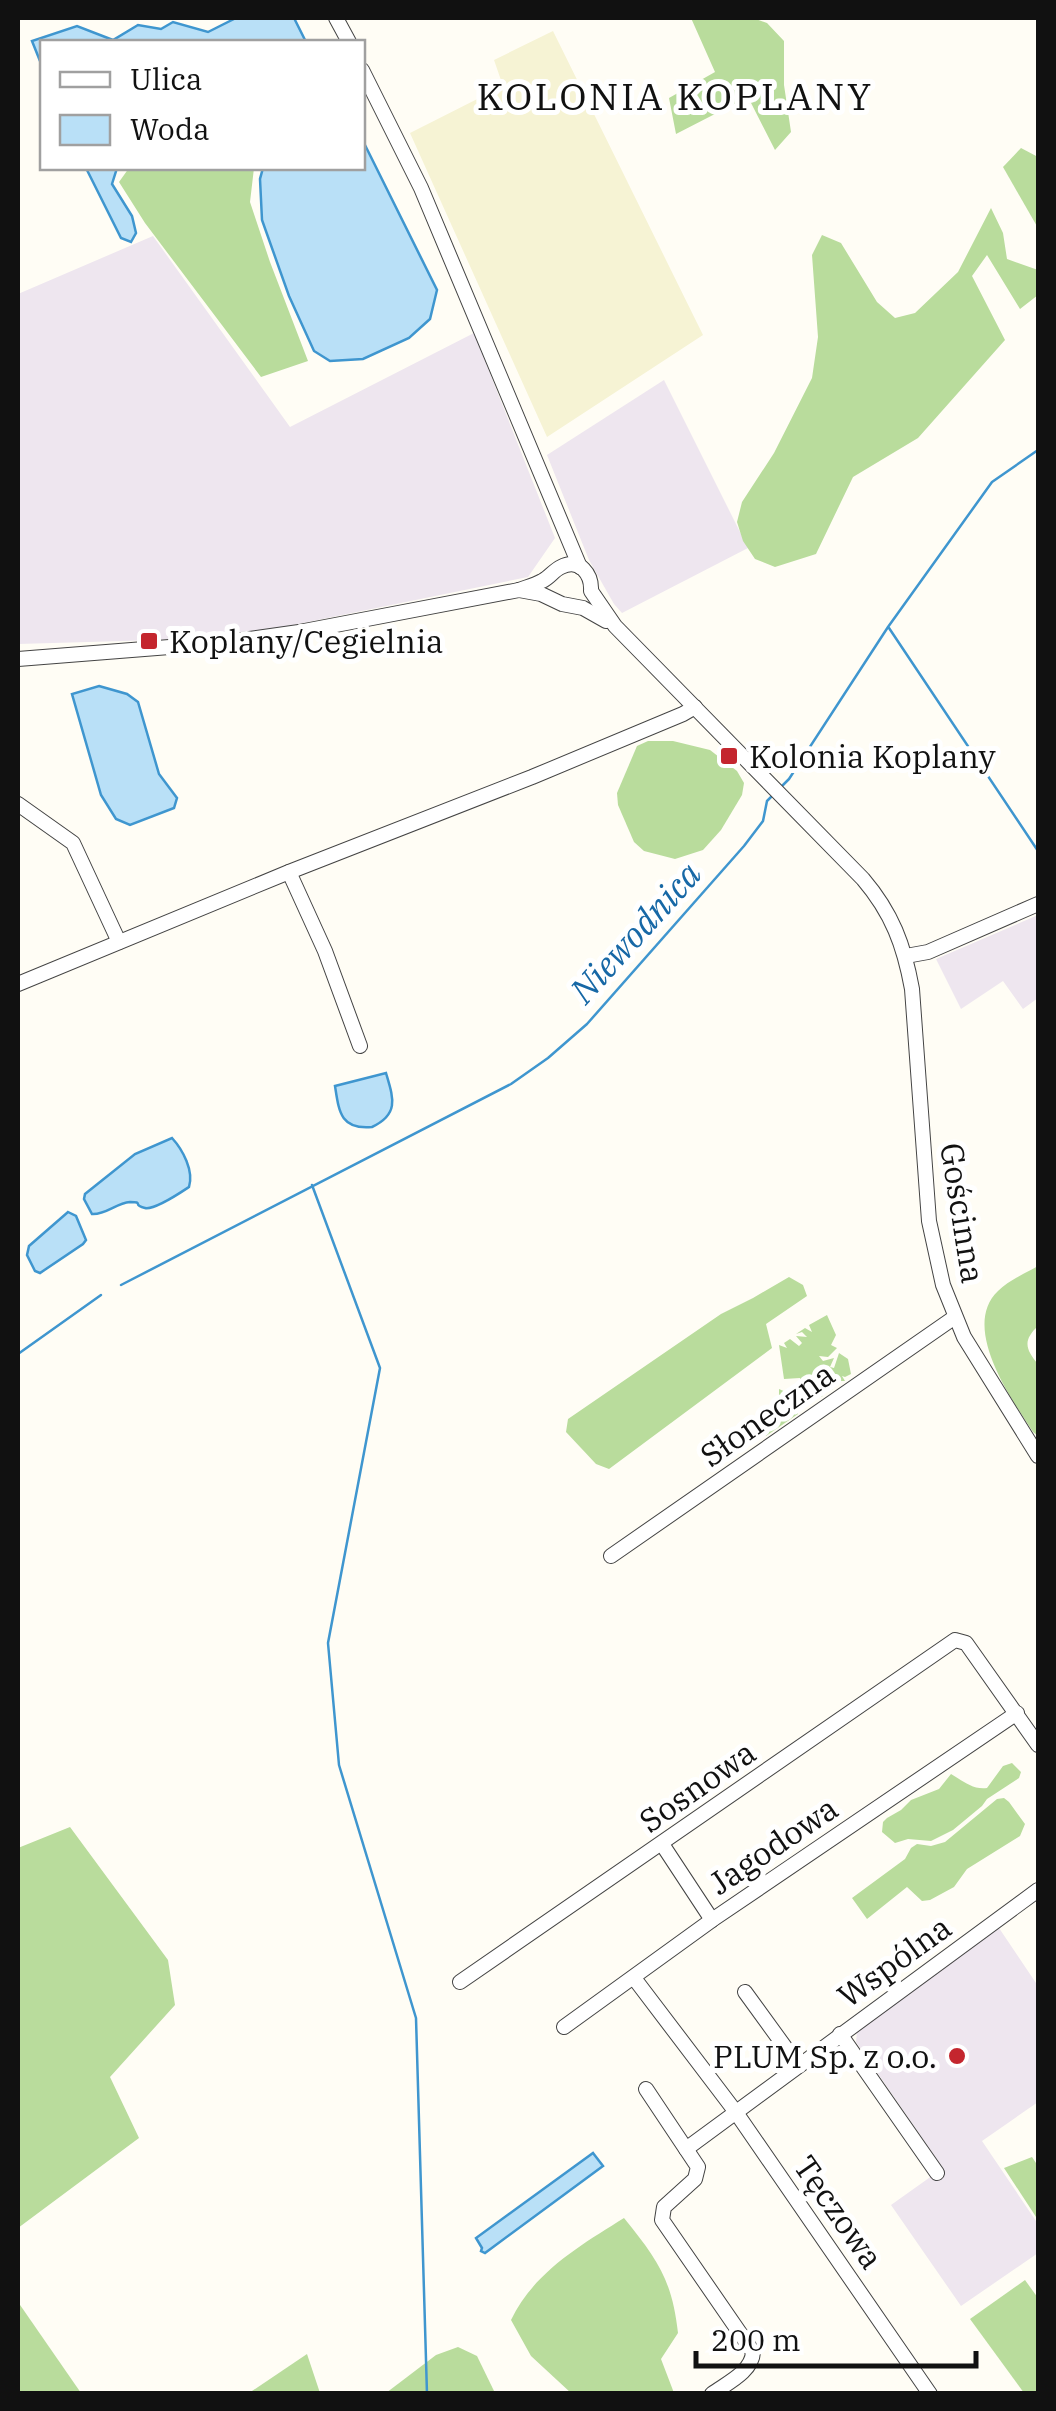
<svg xmlns="http://www.w3.org/2000/svg" width="1056" height="2411" font-family="'IBM Plex Serif',serif">
  <style>
    .industrial { fill: #eee6ef }
    .farmland { fill: #f6f3d4 }
    .forest { fill: #b9dc9c }
    .water { fill: #b9e0f7; stroke: #3f96cf; stroke-width: 2.5 }
    .lines { fill: none; stroke-linecap: round; stroke-linejoin: round }
    .stream { stroke: #3f96cf; stroke-width: 2.5 }
    .minor-casing { stroke: #444; stroke-width: 16 }
    .minor { stroke: #fff; stroke-width: 14 }
    .poi-dot { fill: #c4262e; stroke: #fff; stroke-width: 4 }
    .labels { text-anchor: middle; dominant-baseline: central; stroke-width: 10; stroke-linejoin: round; paint-order: stroke }
    .poi-label { font-size: 32px; fill: #111; stroke: #fff; text-anchor: start }
    .street-label { font-size: 32px; fill: #111; stroke: #fff }
    .water-label { font-size: 35px; font-style: italic; fill: #1768a6; stroke: #fff }
    .quarter-label { font-size: 38px; letter-spacing: 2.5px; fill: #111; stroke: #fff }
  </style>
  <rect width="100%" height="100%" fill="#fffdf5"/>
  <g class="industrial">
    <polygon points="153,236 290,427 474,333 555,538 528,577 229,638 18,644 18,294"/>
    <polygon points="664,380 748,548 622,613 614,604 589,560 547,455"/>
    <polygon points="1038,915 1038,998 1023,1009 1003,981 961,1009 936,959"/>
    <polygon points="999,1928 1038,1986 1038,2102 982,2141 1038,2224 1038,2253 961,2306 891,2205 943,2168 856,2042 857,2032"/>
  </g>
  <polygon class="farmland" points="553,31 703,335 547,437 410,133 503,86 494,60"/>
  <g class="forest">
    <polygon points="691,18 753,18 767,23 784,41 784,85 791,132 775,150 748,97 676,134 669,98 715,72"/>
    <polygon points="1021,148 1038,157 1038,228 1003,167"/>
    <polygon points="129,168 254,168 250,202 270,262 308,361 261,377 145,223 119,182"/>
    <polygon points="991,208 1003,233 1007,259 1038,270 1038,295 1020,309 987,255 972,276 1005,340 918,438 853,477 816,554 775,567 755,559 743,541 737,522 742,502 774,453 812,378 818,337 812,255 822,235 841,243 877,302 895,318 915,313 958,272"/>
    <polygon points="648,741 673,741 710,750 737,771 744,783 742,795 721,830 703,850 675,859 644,851 634,842 618,805 617,793 637,746"/>
    <path d="M1038,1266V1326C1023,1340 1025,1349 1038,1364V1436L1033,1432C1012,1400 960,1327 998,1291C1009,1280 1026,1273 1038,1266Z"/>
    <polygon points="789,1277 803,1285 807,1296 766,1324 772,1348 609,1469 596,1464 566,1432 568,1419 721,1314 753,1298"/>
    <polygon points="827,1315 836,1335 831,1345 837,1348 828,1357 819,1356 823,1361 834,1358 830,1367 834,1368 839,1353 848,1359 851,1374 845,1377 842,1376 845,1381 837,1381 832,1390 812,1385 815,1391 823,1396 795,1406 798,1414 766,1436 760,1429 779,1421 777,1413 786,1412 779,1403 790,1409 786,1402 792,1400 779,1398 779,1389 797,1397 795,1390 801,1393 799,1382 803,1384 800,1378 784,1379 779,1345 787,1348 784,1343 790,1339 799,1346 802,1343 796,1336 807,1337 802,1332 796,1334 805,1328 812,1332 809,1325"/>
    <path d="M1012,1763L1021,1772L1019,1778L987,1799L982,1806L953,1830L931,1841L908,1839L895,1843L882,1832L883,1822L887,1818L901,1810L911,1800L939,1789L951,1774C963,1781 973,1790 987,1788L1003,1766Z"/>
    <polygon points="1004,1798 1009,1802 1025,1824 1020,1836 967,1869 954,1887 930,1900 922,1901 907,1887 867,1919 852,1898 905,1859 911,1848 917,1844 931,1846 945,1842 997,1799"/>
    <polygon points="70,1827 168,1960 175,2005 110,2077 139,2138 18,2228 18,1848"/>
    <polygon points="1032,2157 1038,2166 1038,2220 1004,2168"/>
    <path d="M624,2218C657,2259 672,2279 678,2333L661,2359L674,2393H571L531,2356L511,2320C534,2272 581,2245 624,2218Z"/>
    <polygon points="1025,2280 1038,2298 1038,2393 1024,2393 970,2319"/>
    <polygon points="18,2302 81,2393 18,2393"/>
    <polygon points="458,2347 477,2356 495,2393 386,2393 436,2355"/>
    <polygon points="307,2354 320,2393 249,2393"/>
  </g>
  <g class="water">
    <polygon points="236,18 294,18 306,42 42,42 42,66 32,41 77,26 113,40 138,25 161,29 173,22 208,32"/>
    <polygon points="363,141 437,290 430,319 409,338 363,359 330,361 314,351 289,296 262,220 260,179 263,168 362,168"/>
    <polygon points="86,168 117,168 112,184 132,216 136,233 131,242 121,238"/>
    <polygon points="99,686 127,694 138,702 159,774 177,798 174,808 130,825 116,819 101,795 72,694"/>
    <path d="M386,1073C393,1097 400,1114 372,1127C340,1130 339,1111 335,1086Z"/>
    <path d="M172,1138C183,1150 194,1171 189,1187C180,1193 155,1210 145,1208C131,1205 145,1202 130,1202C116,1203 106,1215 92,1214L84,1199L85,1194L135,1154Z"/>
    <polygon points="68,1212 76,1216 86,1240 83,1244 40,1273 35,1271 27,1255 29,1246"/>
    <polygon points="593,2153 603,2166 485,2253 481,2251 482,2248 476,2238"/>
  </g>
  <g class="lines">
    <g class="stream">
      <polyline points="889,628 1038,851"/>
      <polyline points="782,786 789,779 888,627 992,482 1038,450"/>
      <polyline points="312,1185 380,1368 328,1643 339,1765 416,2018 427,2394"/>
      <polyline points="121,1285 511,1084 548,1058 587,1024 744,846 763,821 767,801 773,795"/>
      <polyline points="18,1354 101,1295"/>
    </g>
    <defs>
      <g id="minor">
        <polyline points="336,18 349,42"/>
        <polyline points="362,70 421,188 580,567"/>
        <polyline points="519,590 541,594 562,604 583,608 606,621"/>
        <path d="M18,659L220,643L299,632L519,590C527,587 535,585 542,581C549,578 554,570 561,567C580,557 592,575 591,591L615,626L863,879C892,913 904,945 912,989L929,1221L943,1285L964,1337L1038,1456"/>
        <polyline points="18,804 73,843 119,942"/>
        <polyline points="289,872 325,951 360,1046"/>
        <polyline points="906,956 928,952 1038,904"/>
        <polyline points="18,984 289,872 532,777 683,714 695,707"/>
        <polyline points="611,1556 955,1317"/>
        <polyline points="662,1844 712,1920"/>
        <polyline points="634,1978 735,2111 930,2394"/>
        <polyline points="460,1982 955,1640 966,1643 1038,1745"/>
        <polyline points="745,1992 798,2065"/>
        <polyline points="564,2027 712,1920 1017,1713"/>
        <polyline points="840,2034 937,2173"/>
        <path d="M646,2089L698,2167L695,2179L664,2207L662,2220L753,2352C752,2372 727,2383 712,2394"/>
        <polyline points="686,2149 1038,1890"/>
      </g>
    </defs>
    <use href="#minor" class="minor-casing"/>
    <use href="#minor" class="minor"/>
  </g>
  <g class="poi-dot">
    <rect x="139" y="631" width="20" height="20" rx="5"/>
    <rect x="719" y="746" width="20" height="20" rx="5"/>
    <circle cx="957" cy="2056" r="10"/>
  </g>
  <g class="labels">
    <g class="poi-label">
      <text x="169" y="641">Koplany/Cegielnia</text>
      <text x="749" y="756">Kolonia Koplany</text>
      <text x="937" y="2056" text-anchor="end">PLUM Sp. z o.o.</text>
    </g>
    <g class="street-label">
      <text transform="translate(963 1213) rotate(81)">Gościnna</text>
      <text transform="translate(767 1414) rotate(-35)">Słoneczna</text>
      <text transform="translate(697 1786) rotate(-35)">Sosnowa</text>
      <text transform="translate(773 1845) rotate(-34)">Jagodowa</text>
      <text transform="translate(894 1961) rotate(-36)">Wspólna</text>
      <text transform="translate(839 2212) rotate(55)">Tęczowa</text>
    </g>
    <g class="water-label">
      <text transform="translate(635 932) rotate(-48)">Niewodnica</text>
    </g>
    <g class="quarter-label">
      <text x="675" y="95">KOLONIA KOPLANY</text>
    </g>
  </g>
  <rect width="1056" height="2411" fill="none" stroke="#111111" stroke-width="40"/>
  <rect x="40" y="40" width="325" height="130" fill="#ffffff" stroke="#a0a0a0" stroke-width="2.5"/>
  <rect x="60" y="72" width="50" height="15" fill="#ffffff" stroke="#a0a0a0" stroke-width="2.5"/>
  <text x="130" y="90" font-size="30" fill="#111111">Ulica</text>
  <rect x="60" y="115" width="50" height="30" fill="#b9e0f7" stroke="#a0a0a0" stroke-width="2.5"/>
  <text x="130" y="140" font-size="30" fill="#111111">Woda</text>
  <path d="M696 2351v15h280v-15" fill="none" stroke="#111111" stroke-width="5"/>
  <text x="711" y="2351" font-size="30" fill="#111111" stroke="#ffffff" stroke-width="8" paint-order="stroke">200 m</text>
</svg>
